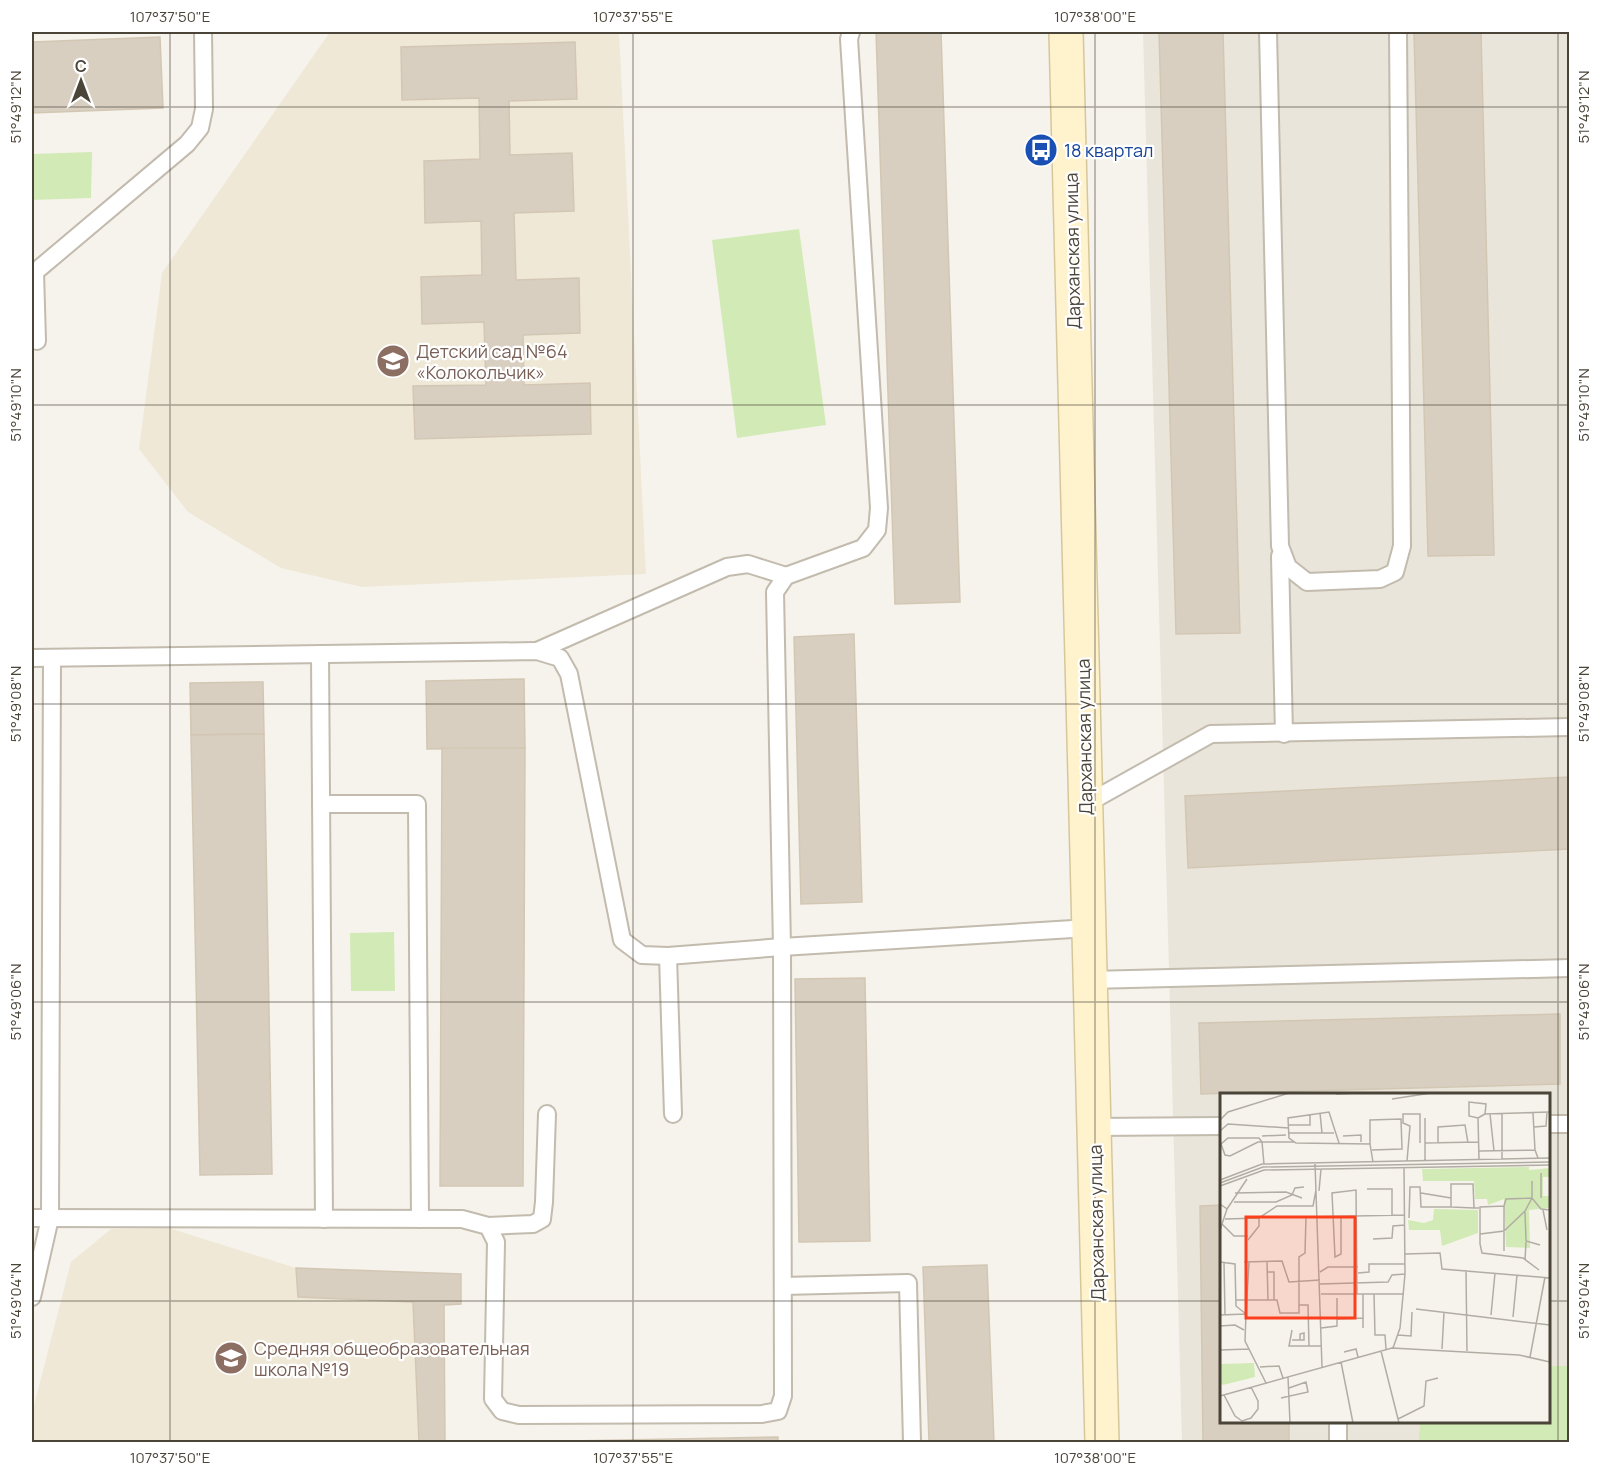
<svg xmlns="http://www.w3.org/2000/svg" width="1601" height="1474" font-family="Manrope,sans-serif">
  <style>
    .residential { fill: #eae5da; fill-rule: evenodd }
    .education { fill: #efe8d6 }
    .green { fill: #d2eab5 }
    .building { fill: #d8cfc1; stroke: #d3c7b4; stroke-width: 1.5 }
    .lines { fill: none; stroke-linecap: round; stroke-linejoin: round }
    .lane-casing { stroke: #c2bbae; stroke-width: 20 }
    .secondary-casing { stroke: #d6c79b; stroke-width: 36 }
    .lane { stroke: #fff; stroke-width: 16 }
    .secondary { stroke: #fff3cd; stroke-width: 33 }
    .ticks { fill: none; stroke: #4b4439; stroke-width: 1.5; stroke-opacity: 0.45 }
    .labels { text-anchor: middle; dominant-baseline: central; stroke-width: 4.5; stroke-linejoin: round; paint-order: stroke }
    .transit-label { font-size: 18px; fill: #164399; stroke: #fff; text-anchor: start }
    .street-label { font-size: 18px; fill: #4b4439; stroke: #fff }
    .education-label { font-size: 18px; fill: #785e54; stroke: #fff; text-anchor: start }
    .inset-road { fill: none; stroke: #b2ada4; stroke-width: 1.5 }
    .view { fill: #fc3f1d; fill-opacity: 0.15; stroke: #fc3f1d; stroke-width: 3 }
    .inset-edge { fill: none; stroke: #4b4439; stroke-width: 3 }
    .neatline { fill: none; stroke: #4b4439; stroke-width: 2 }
    .ticks-label { font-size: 15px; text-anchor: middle; fill: #4b4439 }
  </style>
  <rect width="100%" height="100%" fill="#f6f3ec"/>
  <path class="residential" d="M1143,32H1569V1442H1182ZM1222,1094H1548V1422H1222Z"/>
  <g class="education">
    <polygon points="330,32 619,32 646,574 362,587 281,568 188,512 139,449 162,273"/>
    <polygon points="169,1228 296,1268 298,1297 413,1302 419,1442 32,1442 32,1413 71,1262 111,1229"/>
  </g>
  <g class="green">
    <polygon points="92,152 91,198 32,200 32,154"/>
    <polygon points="799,229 826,425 737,438 712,240"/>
    <polygon points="394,932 395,991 351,991 350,933"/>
    <polygon points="1549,1366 1569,1366 1569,1442 1419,1442 1420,1422 1548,1422"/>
  </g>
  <g class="building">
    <polygon points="876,32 941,32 960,602 895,604"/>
    <polygon points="1159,32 1223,32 1240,633 1176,634"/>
    <polygon points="1481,32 1494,555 1428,556 1414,33"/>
    <polygon points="160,37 163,108 32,113 32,42"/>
    <polygon points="575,42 577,99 509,101 510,155 572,153 574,211 514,213 516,280 579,278 580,333 523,335 524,385 590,383 591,434 415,439 413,386 486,385 484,322 422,324 421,277 482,275 481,221 425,223 424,161 480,159 479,98 402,100 401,47"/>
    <polygon points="854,634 862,902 801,904 794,637"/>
    <polygon points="524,679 525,748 427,749 426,681"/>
    <polygon points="263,682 264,734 191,735 190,683"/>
    <polygon points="264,734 272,1174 200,1175 191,735"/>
    <polygon points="442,748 525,748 523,1186 440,1186"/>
    <polygon points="1569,777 1570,849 1188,868 1185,796"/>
    <polygon points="865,978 870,1241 799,1242 795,979"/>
    <polygon points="1560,1014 1560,1084 1201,1094 1199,1023"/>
    <polygon points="1222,1205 1222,1422 1289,1422 1289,1442 1203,1442 1200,1206"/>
    <polygon points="987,1265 994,1442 929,1442 923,1267"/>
    <polygon points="296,1268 461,1274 461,1304 444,1305 445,1442 419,1442 413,1302 298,1297"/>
    <polygon points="778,1437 778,1442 518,1442"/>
  </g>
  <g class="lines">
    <defs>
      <g id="lane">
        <polyline points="1268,32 1280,546 1288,567 1307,582 1380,579 1395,572 1402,546 1398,32"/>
        <polyline points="37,341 35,272 187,144 200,128 204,109 203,32"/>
        <polyline points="1280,556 1284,734"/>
        <polyline points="537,651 727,567 748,564 786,576"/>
        <polyline points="320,654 324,1219"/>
        <polyline points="32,658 537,651 560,658 569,674 622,940 642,955 668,956 782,947 1089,928"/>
        <polyline points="321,804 417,804 420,1219"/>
        <polyline points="1086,804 1211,734 1570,727"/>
        <polyline points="668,956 673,1114"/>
        <polyline points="1090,980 1570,968"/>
        <polyline points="1548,1124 1570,1124"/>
        <polyline points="1094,1127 1222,1126"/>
        <polyline points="32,1218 462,1219 488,1226 496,1242 493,1399 502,1411 519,1415 762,1414 778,1411 783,1396 782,947 775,592 786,576 863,548 877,530 879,508 849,39 851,32"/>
        <polyline points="488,1226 533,1224 542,1219 544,1202 547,1114"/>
        <polyline points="783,1286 908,1283 912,1442"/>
        <polyline points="32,1297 50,1218 52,658"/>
        <polyline points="1338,1422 1338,1442"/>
      </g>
      <polyline id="secondary" points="1066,32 1102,1442"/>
    </defs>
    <use href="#lane" class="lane-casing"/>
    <use href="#secondary" class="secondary-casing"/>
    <use href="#lane" class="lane"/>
    <use href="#secondary" class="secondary"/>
  </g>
  <path class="ticks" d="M170,32V1442M633,32V1442M1095,32V1442M1558,32V1442M32,107H1570M32,405H1570M32,704H1570M32,1002H1570M32,1301H1222M1548,1301H1570"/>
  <defs>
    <symbol id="bus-disc" viewBox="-11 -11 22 22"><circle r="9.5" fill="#1a4fb4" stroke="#fff"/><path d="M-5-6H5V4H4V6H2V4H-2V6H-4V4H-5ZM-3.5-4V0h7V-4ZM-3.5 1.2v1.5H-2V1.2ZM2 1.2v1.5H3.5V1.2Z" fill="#fff"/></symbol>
    <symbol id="school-disc" viewBox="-11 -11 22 22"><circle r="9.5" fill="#8d6e63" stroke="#fff"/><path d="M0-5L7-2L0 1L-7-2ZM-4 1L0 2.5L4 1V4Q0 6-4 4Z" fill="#fff"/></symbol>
  </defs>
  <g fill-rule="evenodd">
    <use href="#bus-disc" x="1022" y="131" width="38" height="38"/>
    <use href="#school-disc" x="374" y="342" width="38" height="38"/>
    <use href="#school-disc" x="212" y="1339" width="38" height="38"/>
  </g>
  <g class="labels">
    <g class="transit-label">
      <text x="1064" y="150">18 квартал</text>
    </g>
    <g class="street-label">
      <text transform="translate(1072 251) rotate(-91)">Дарханская улица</text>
      <text transform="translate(1084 737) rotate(-91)">Дарханская улица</text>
      <text transform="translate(1096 1223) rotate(-91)">Дарханская улица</text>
    </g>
    <g class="education-label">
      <text x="416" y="351">Детский сад №64<tspan x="416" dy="21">«Колокольчик»</tspan></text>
      <text x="254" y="1348">Средняя общеобразовательная<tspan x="254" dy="21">школа №19</tspan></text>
    </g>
  </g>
  <g transform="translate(1220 1093)">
    <rect width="330" height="330" fill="#f6f3ec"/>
    <path d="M309,74V77L330,75V84H323V103H330V115L309,117L310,155L286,154L284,106L268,112L267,106H255L254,88H203L202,76ZM214,116L258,117V140L222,153L220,137H189L188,127L204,130L213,127ZM34,270L35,284L3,292L0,288V271Z" fill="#d2eab5"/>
    <path class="inset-road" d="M116,1L139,0M172,6L211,0M100,20L102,40M313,20L315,57M265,21L330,19M270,21L274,58M282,21V66M258,25L249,23V9L266,11L265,21L258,25L259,66M0,27L8,19L69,0M68,32H90V22M314,34L326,33L327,19M0,38L8,31L69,35M69,40H114M42,43L66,42M123,43L141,42V49M119,50L109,19L68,25L69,45L76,50L150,51L153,69M205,50L259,49M218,50V34L245,32L248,50M150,51V27L181,26L182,56L152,57M259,58L315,57L318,65M187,68L190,33L183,30V21H200V50M205,68V25M95,70L102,274M44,71L42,49L39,45H8L1,51L5,62L10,63L38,49H75M321,80V105M0,87L42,71L330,65M0,90L43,74L330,69M0,93L44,77L330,72M147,96H172V122M99,98L101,76M15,100L66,99L82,105M201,100L231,105M14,109H56L72,102L75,95L84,94M0,111L7,116L0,137M284,113L286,106L312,105V88M231,114L254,115M7,116L27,86M323,117L327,137M305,119L306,148L320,152M121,124V161L115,164L112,100L136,97L137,201M189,125L190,94H200L201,114H231V91H253L254,115H259M5,126L39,125M2,131L14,143H28M260,141L284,138V113L260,114V151L262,160L303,165L319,177M153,146L172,145L173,133L185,132M28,147L39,133V125L57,113H93L96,97M284,158V138L305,118L312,105L321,116L330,117M185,161L220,160L222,176L330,185M305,167L306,149M0,169L15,171L16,213L26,221L25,248L46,290M4,169L5,222M24,169L62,168L69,189L100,187M47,169L48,207M246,177L247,258M47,179H54V207M100,179L108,174H138M138,180L149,179V171H185M100,191L168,189L172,182L185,181M101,201H184M154,201L155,242H165L166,256M16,207H57L60,220H79V164L85,160L86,124L185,122M79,212H88L89,253M196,216L330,232M0,222L26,221L29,169M271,222L275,180M293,224L297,182M117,226L143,225M0,233L15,232L24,237M101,235L117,233V205M143,235V201M72,237L69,253H102M178,242L191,243L192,219M72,247H80V241L84,240V247H80M173,255L180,235L185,181L184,75M222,256L224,219M0,257L29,256M161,258L179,330M124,259L136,256L138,264M310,264L325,184M121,269L133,330M40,274L59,273L63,285M68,284L70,330M4,302L15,323L22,328L31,325L38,316V308L31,294M0,303L172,255L299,262L330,269M61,305L88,299L86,289L69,295M178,326L204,313L206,288L218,285"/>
    <path class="view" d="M26,124H135V225H26Z"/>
    <rect width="330" height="330" class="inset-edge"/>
  </g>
  <rect width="1601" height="1474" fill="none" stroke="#ffffff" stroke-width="66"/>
  <g transform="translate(81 81)" stroke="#ffffff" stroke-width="4.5" paint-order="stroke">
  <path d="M0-4.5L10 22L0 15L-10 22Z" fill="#4b4439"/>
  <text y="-9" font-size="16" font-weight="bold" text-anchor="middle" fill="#4b4439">С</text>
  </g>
  <rect x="33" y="33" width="1535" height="1408" class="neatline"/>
  <g class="ticks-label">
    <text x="170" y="22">107°37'50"E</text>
    <text x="633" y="22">107°37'55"E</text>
    <text x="1095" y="22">107°38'00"E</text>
    <text transform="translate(16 107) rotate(-90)" y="5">51°49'12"N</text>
    <text transform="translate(1584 107) rotate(-90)" y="5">51°49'12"N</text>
    <text transform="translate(16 405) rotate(-90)" y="5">51°49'10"N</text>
    <text transform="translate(1584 405) rotate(-90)" y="5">51°49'10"N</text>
    <text transform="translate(16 704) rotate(-90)" y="5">51°49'08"N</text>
    <text transform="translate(1584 704) rotate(-90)" y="5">51°49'08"N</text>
    <text transform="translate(16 1002) rotate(-90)" y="5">51°49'06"N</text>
    <text transform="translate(1584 1002) rotate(-90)" y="5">51°49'06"N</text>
    <text transform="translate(16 1301) rotate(-90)" y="5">51°49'04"N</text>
    <text transform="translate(1584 1301) rotate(-90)" y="5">51°49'04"N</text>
    <text x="170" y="1463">107°37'50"E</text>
    <text x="633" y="1463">107°37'55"E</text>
    <text x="1095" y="1463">107°38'00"E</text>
  </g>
</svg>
